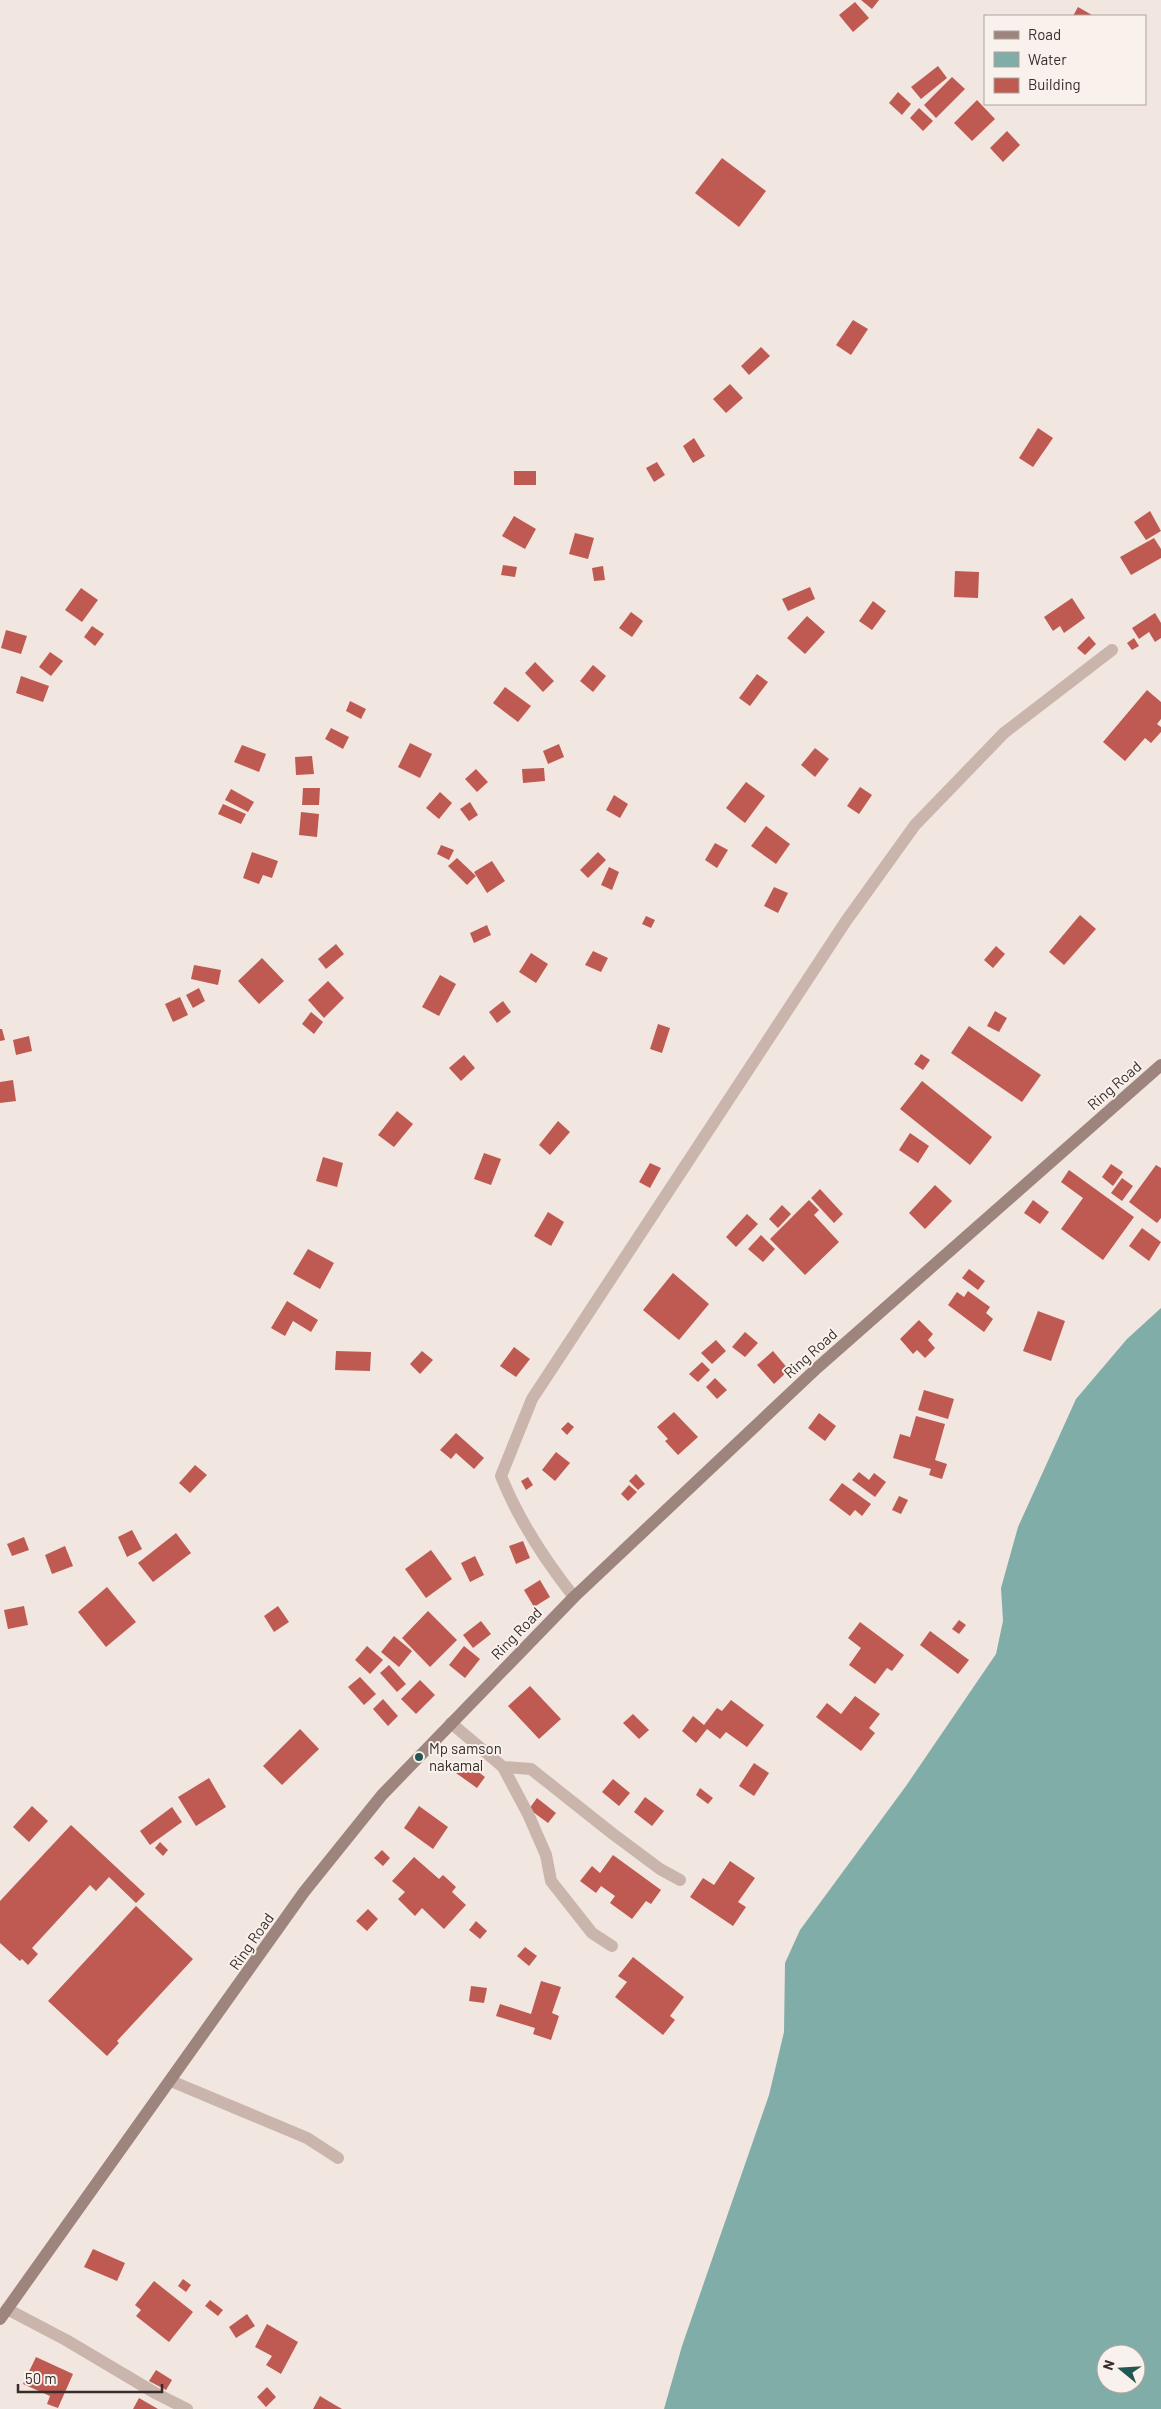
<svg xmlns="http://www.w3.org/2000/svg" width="1161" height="2409" font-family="Barlow,sans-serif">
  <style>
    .water { fill: #80ada8; fill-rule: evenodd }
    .building { fill: #be5a51 }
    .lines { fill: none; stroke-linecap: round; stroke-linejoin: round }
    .street { stroke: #c9b5ac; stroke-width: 12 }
    .secondary { stroke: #9d847d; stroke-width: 12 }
    .poi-dot { fill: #225752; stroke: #f9f1ec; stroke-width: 2 }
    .labels { text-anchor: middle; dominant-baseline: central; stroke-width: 4; stroke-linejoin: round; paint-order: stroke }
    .street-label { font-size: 15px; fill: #382d2b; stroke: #f9f1ec }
    .poi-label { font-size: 15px; fill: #382d2b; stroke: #f9f1ec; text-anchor: start }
  </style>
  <rect width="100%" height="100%" fill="#f2e6e0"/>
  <path class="water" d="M1161,1308V2409H664L682,2346L769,2095L784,2032L785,1963L800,1930L906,1786L996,1654L1003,1621L1001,1588L1018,1527L1076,1399L1127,1339ZM1106,2354H1136V2384H1106Z"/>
  <g class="building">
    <polygon points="861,0 879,0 872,9"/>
    <polygon points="855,2 869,18 853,32 839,15"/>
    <polygon points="1078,7 1092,15 1091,16 1073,16"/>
    <polygon points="938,66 947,78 921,99 911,87"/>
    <polygon points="952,77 965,89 936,118 924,105"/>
    <polygon points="898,92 911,104 902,115 889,103"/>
    <polygon points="977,100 995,119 972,141 954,123"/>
    <polygon points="919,108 933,121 923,131 910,118"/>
    <polygon points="1007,131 1020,145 1003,162 990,148"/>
    <polygon points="722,158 766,191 739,227 695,193"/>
    <polygon points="853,320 868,329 851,355 836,345"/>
    <polygon points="761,347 770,356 749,375 741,366"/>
    <polygon points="730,384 743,398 726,413 713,399"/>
    <polygon points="1038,428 1053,438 1033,467 1019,458"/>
    <polygon points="694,438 705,456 693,463 683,446"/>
    <polygon points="657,462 665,475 654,482 646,468"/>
    <rect x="514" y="471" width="22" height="14"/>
    <polygon points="1150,511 1161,531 1146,540 1134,522"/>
    <polygon points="514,516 536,529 525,549 502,536"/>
    <polygon points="575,533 594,538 588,559 569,554"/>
    <polygon points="1154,538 1161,549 1161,558 1131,575 1120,557"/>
    <polygon points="503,565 517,567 515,577 501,575"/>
    <polygon points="603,566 605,580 594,581 592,568"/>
    <polygon points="955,571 979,572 978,598 954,597"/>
    <polygon points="810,587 815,599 788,611 782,599"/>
    <polygon points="81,588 98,600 82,622 65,610"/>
    <polygon points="1072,598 1085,618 1064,633 1060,626 1053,631 1044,617"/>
    <polygon points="873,601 886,611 872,630 859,621"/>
    <polygon points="631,612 643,621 632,637 619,628"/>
    <polygon points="1155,613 1161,623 1161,638 1155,642 1149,632 1139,639 1132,628"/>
    <polygon points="807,616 825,632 805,654 787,638"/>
    <polygon points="92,626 104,634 95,646 84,637"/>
    <polygon points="6,630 27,636 21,654 1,648"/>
    <polygon points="1089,636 1096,644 1085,655 1077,648"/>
    <polygon points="1134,638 1139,646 1132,650 1127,643"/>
    <polygon points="50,652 63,661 51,676 39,667"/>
    <polygon points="535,662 554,681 543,692 525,673"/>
    <polygon points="593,665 606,676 593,692 580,681"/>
    <polygon points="757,674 768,682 750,706 739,698"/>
    <polygon points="21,676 49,686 43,702 16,693"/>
    <polygon points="505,687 531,706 518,722 493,703"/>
    <polygon points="1147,690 1161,702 1161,719 1157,724 1161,727 1161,732 1151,743 1145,738 1125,761 1103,742"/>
    <polygon points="350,701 366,709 361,719 346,711"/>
    <polygon points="331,728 349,737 343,749 325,739"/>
    <polygon points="410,743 432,754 420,778 398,767"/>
    <polygon points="559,744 564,757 548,764 543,751"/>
    <polygon points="242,745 266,754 259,772 234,762"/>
    <polygon points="815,748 829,759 815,777 801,765"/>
    <polygon points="312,756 314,774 296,775 295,757"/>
    <polygon points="544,768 545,781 523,783 522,769"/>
    <polygon points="476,769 488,782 477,792 465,779"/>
    <polygon points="746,782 765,796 745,823 726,808"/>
    <polygon points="860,787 872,795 859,814 847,806"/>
    <polygon points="303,788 320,788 319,805 302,805"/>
    <polygon points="231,789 254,802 248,812 225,800"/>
    <polygon points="440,792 452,803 439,819 426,808"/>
    <polygon points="614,795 628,804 620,818 606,810"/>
    <polygon points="470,802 478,815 469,821 460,809"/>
    <polygon points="223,804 246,814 241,824 218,814"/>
    <polygon points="301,812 319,814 317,837 299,835"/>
    <polygon points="766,826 790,844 776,864 751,846"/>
    <polygon points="715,843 728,850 717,868 705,860"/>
    <polygon points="441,845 454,850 449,860 437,854"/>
    <polygon points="252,852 278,861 272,878 263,875 259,884 243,878"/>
    <polygon points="598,852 606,860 588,878 580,870"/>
    <polygon points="457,858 476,876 467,885 448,866"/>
    <polygon points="492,861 505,881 487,893 474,872"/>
    <polygon points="609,867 619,872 612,890 601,885"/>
    <polygon points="774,887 788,893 778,913 764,906"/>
    <polygon points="1080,915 1096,929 1064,965 1049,952"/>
    <polygon points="646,916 655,920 651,928 642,924"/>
    <polygon points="487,925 491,935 474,943 470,933"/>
    <polygon points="336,944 344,954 326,969 318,959"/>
    <polygon points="996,946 1005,954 993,968 984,960"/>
    <polygon points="593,951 608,958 601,972 585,965"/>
    <polygon points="531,953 548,964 536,983 519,972"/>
    <polygon points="262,958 284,981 259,1004 238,981"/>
    <polygon points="194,965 221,970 218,985 191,979"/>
    <polygon points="440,975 456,984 439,1016 422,1007"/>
    <polygon points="328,981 344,998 324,1018 308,1000"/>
    <polygon points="199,988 205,1001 193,1008 186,995"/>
    <polygon points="180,997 188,1015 173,1022 165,1004"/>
    <polygon points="503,1001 511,1012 497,1023 489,1012"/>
    <polygon points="995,1011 1007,1018 999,1032 987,1026"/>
    <polygon points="311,1012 323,1022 314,1034 302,1024"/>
    <polygon points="658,1024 670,1028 662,1053 650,1049"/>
    <polygon points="969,1026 1041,1075 1022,1102 951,1053"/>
    <polygon points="0,1029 2,1029 5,1040 0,1041"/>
    <polygon points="29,1036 32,1051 16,1055 13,1040"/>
    <polygon points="921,1054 930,1060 923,1070 914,1064"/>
    <polygon points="464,1055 475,1068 461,1081 449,1068"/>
    <polygon points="13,1080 16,1101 0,1103 0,1082"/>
    <polygon points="922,1081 992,1137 970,1165 900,1109"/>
    <polygon points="397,1111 413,1124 394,1147 378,1135"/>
    <polygon points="558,1121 570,1132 550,1155 539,1145"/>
    <polygon points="910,1133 929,1146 918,1163 899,1150"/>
    <polygon points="484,1153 501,1159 491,1185 474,1179"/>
    <polygon points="323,1157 343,1163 337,1187 316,1181"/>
    <polygon points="650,1163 661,1168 650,1188 639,1182"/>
    <polygon points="1111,1164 1123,1172 1113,1186 1102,1177"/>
    <polygon points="1156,1165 1161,1168 1161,1218 1157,1223 1129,1202"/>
    <polygon points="1069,1170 1134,1217 1103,1260 1061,1229 1083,1198 1061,1182"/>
    <polygon points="1122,1178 1133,1186 1122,1201 1111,1193"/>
    <polygon points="935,1185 952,1201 925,1229 909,1213"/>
    <polygon points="820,1189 843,1214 834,1223 811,1198"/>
    <polygon points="809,1200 819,1210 814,1215 839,1242 805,1275 770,1239"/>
    <polygon points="1033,1200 1049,1212 1040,1224 1024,1213"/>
    <polygon points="782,1205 791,1214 778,1228 769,1219"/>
    <polygon points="548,1212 564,1222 551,1246 534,1236"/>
    <polygon points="747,1214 758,1224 736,1247 726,1237"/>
    <polygon points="1142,1228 1161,1242 1149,1261 1129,1246"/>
    <polygon points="761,1235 775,1249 763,1262 748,1249"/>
    <polygon points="308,1249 334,1263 320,1289 293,1274"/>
    <polygon points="969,1269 985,1281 978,1290 962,1278"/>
    <polygon points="673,1273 709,1304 679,1340 643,1310"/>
    <polygon points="968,1291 990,1307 986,1313 993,1319 984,1332 948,1305 957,1292 964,1297"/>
    <polygon points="287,1301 318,1320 311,1332 293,1321 285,1336 271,1328"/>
    <polygon points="1038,1311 1065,1321 1051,1361 1023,1351"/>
    <polygon points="919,1320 933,1334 928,1340 935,1348 925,1358 917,1350 913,1354 900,1339"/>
    <polygon points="745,1332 758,1343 745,1357 732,1347"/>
    <polygon points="716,1340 726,1351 712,1364 701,1353"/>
    <polygon points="514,1347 530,1359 516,1377 500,1366"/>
    <polygon points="336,1351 371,1352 370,1371 335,1370"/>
    <polygon points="422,1351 433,1360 420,1374 410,1364"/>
    <polygon points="773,1351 789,1370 774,1384 757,1365"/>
    <polygon points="702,1362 710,1370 698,1382 689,1374"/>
    <polygon points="715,1378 727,1390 717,1399 706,1387"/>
    <polygon points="924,1390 954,1399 948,1419 918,1410"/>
    <polygon points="674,1412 698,1437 678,1455 665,1441 668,1439 657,1427"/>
    <polygon points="819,1413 836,1426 825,1441 808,1428"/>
    <polygon points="916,1416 945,1424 935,1460 947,1464 942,1479 929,1475 931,1469 893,1458 900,1434 910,1437"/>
    <polygon points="568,1422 574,1427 567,1435 561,1429"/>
    <polygon points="456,1433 484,1458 474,1469 456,1453 451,1459 440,1450"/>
    <polygon points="556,1452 570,1463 555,1481 542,1470"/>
    <polygon points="195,1465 207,1475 190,1493 179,1483"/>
    <polygon points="859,1472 869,1480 874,1473 886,1482 875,1497 852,1480"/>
    <polygon points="636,1474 645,1484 638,1490 629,1481"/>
    <polygon points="528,1477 533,1485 526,1490 521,1481"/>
    <polygon points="842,1483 871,1504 862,1516 855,1510 850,1516 829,1500"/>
    <polygon points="629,1485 637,1492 628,1501 621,1494"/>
    <polygon points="899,1496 908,1500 901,1514 892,1510"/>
    <polygon points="132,1530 142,1549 127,1557 118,1537"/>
    <polygon points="176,1533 191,1553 153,1582 138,1563"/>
    <polygon points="24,1537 29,1550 12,1556 7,1544"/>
    <polygon points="523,1541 530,1558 516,1564 509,1546"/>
    <polygon points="65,1546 73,1566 52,1574 45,1555"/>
    <polygon points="431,1550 452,1579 426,1598 405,1569"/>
    <polygon points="475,1556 484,1575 470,1582 461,1563"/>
    <polygon points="540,1580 550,1597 534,1607 524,1590"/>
    <polygon points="107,1587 136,1622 106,1647 78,1612"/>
    <polygon points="24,1606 28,1625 8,1629 4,1610"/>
    <polygon points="278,1606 289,1622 274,1632 264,1616"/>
    <polygon points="428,1611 457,1640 430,1667 402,1638"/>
    <polygon points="959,1620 966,1625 959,1634 952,1629"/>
    <polygon points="481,1621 491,1634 473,1648 463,1635"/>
    <polygon points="860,1622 904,1655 892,1671 887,1668 875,1684 849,1665 861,1648 848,1638"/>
    <polygon points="930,1631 969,1660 958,1674 920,1645"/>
    <polygon points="394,1636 412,1651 399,1667 381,1652"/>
    <polygon points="367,1646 383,1660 370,1674 355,1660"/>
    <polygon points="464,1646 480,1659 465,1678 449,1665"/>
    <polygon points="389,1665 406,1684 397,1692 380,1673"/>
    <polygon points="360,1677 376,1694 364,1705 348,1687"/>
    <polygon points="420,1680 435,1695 416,1714 401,1699"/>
    <polygon points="530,1686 561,1719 539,1739 508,1706"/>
    <polygon points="855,1696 880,1714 869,1728 875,1733 861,1751 816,1717 827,1703 841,1714"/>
    <polygon points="383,1699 398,1716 388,1726 373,1709"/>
    <polygon points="731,1700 764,1725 747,1747 726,1732 720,1739 707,1729 696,1743 682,1731 693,1716 704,1725 717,1708 722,1711"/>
    <polygon points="633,1714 649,1730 639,1739 623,1723"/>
    <polygon points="300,1729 319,1749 282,1785 263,1766"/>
    <polygon points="465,1762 485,1777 477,1788 456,1773"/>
    <polygon points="754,1763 769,1773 754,1796 739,1786"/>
    <polygon points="209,1778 226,1807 196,1826 178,1797"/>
    <polygon points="613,1779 630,1793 619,1806 602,1792"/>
    <polygon points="700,1788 713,1798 708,1804 696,1795"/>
    <polygon points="645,1797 664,1811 652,1826 634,1812"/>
    <polygon points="537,1798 556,1813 548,1823 529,1809"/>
    <polygon points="32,1806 48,1821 29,1842 13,1827"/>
    <polygon points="419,1806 448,1827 433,1849 404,1828"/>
    <polygon points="172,1807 182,1822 150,1845 140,1831"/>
    <polygon points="71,1825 145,1894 136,1903 109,1877 96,1891 90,1885 32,1948 38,1954 28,1965 22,1959 20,1961 0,1943 0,1901"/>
    <polygon points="160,1842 168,1850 163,1856 155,1848"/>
    <polygon points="382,1850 390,1858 383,1866 374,1858"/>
    <polygon points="613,1855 661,1890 651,1904 646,1901 632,1919 610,1903 615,1896 601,1886 596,1893 580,1881 592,1866 600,1873"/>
    <polygon points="414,1857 439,1879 443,1875 456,1887 452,1892 466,1905 444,1929 422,1908 415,1916 398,1899 405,1892 392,1881"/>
    <polygon points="730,1861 755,1878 738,1902 746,1907 733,1926 690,1897 703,1878 714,1885"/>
    <polygon points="136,1906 193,1959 117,2041 119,2043 107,2056 48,2001"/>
    <polygon points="368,1909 378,1919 367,1931 356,1921"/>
    <polygon points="476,1921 487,1931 480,1939 469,1930"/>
    <polygon points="525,1947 537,1956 529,1966 517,1956"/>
    <polygon points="633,1957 684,1997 670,2016 675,2020 663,2035 615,1997 627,1982 618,1976"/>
    <polygon points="541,1981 561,1987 552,2013 559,2016 551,2040 533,2034 535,2028 496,2016 500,2004 531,2014"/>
    <polygon points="471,1986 487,1988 484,2003 469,2001"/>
    <polygon points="93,2249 125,2263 117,2281 84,2267"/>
    <polygon points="183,2279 191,2285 186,2292 178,2286"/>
    <polygon points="154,2281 193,2312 169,2342 136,2316 141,2310 135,2305"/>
    <polygon points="210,2300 223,2310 218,2316 205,2306"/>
    <polygon points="247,2314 255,2326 236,2338 229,2327"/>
    <polygon points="267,2324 298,2342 281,2374 266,2365 272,2356 255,2347"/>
    <polygon points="36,2357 73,2374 58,2408 47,2404 50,2396 23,2384"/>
    <polygon points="156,2370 172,2380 166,2390 149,2381"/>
    <polygon points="267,2387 276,2397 266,2407 257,2397"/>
    <polygon points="320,2396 335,2405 342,2409 313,2409"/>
    <polygon points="139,2398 158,2409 133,2409"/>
  </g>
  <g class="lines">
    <g class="street">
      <path d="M574,1597C544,1559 519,1521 501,1476L532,1399L846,921L915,825L1004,733L1112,650"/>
      <polyline points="451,1723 503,1767 529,1816 546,1855 551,1881 592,1933 612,1946"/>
      <polyline points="503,1767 531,1769 613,1834 660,1869 680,1880"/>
      <polyline points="171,2081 307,2138 338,2158"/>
      <polyline points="7,2309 66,2340 157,2394 187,2409"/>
    </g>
    <polyline class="secondary" points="0,2319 304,1892 382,1795 574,1597 817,1368 1161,1065"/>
  </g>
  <circle class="poi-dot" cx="419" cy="1757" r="5"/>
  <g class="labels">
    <g class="street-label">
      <text transform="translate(1114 1085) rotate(-41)">Ring Road</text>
      <text transform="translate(810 1353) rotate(-42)">Ring Road</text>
      <text transform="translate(516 1633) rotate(-46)">Ring Road</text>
      <text transform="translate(251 1941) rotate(-55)">Ring Road</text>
    </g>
    <g class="poi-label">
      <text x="429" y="1748">Mp samson<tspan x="429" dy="17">nakamal</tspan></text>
    </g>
  </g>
  <rect x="984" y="15" width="162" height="90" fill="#f9f1ec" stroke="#aca39f"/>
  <rect x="994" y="31" width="25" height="8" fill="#9d847d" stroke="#aca39f"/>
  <text x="1028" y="40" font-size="15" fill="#382d2b">Road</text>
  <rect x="994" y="52" width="25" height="15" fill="#80ada8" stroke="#aca39f"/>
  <text x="1028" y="65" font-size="15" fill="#382d2b">Water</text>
  <rect x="994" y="78" width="25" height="15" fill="#be5a51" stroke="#aca39f"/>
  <text x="1028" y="90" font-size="15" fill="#382d2b">Building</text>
  <g transform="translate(1121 2369) rotate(288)"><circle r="24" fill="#f9f1ec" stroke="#aca39f"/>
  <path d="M0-4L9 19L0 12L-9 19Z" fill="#225752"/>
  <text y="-8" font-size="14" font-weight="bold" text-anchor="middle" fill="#382d2b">N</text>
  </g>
  <path d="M18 2384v8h144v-8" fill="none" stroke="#382d2b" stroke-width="2.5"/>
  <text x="25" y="2384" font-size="15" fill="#382d2b" stroke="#f9f1ec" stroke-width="4" paint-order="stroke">50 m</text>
</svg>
